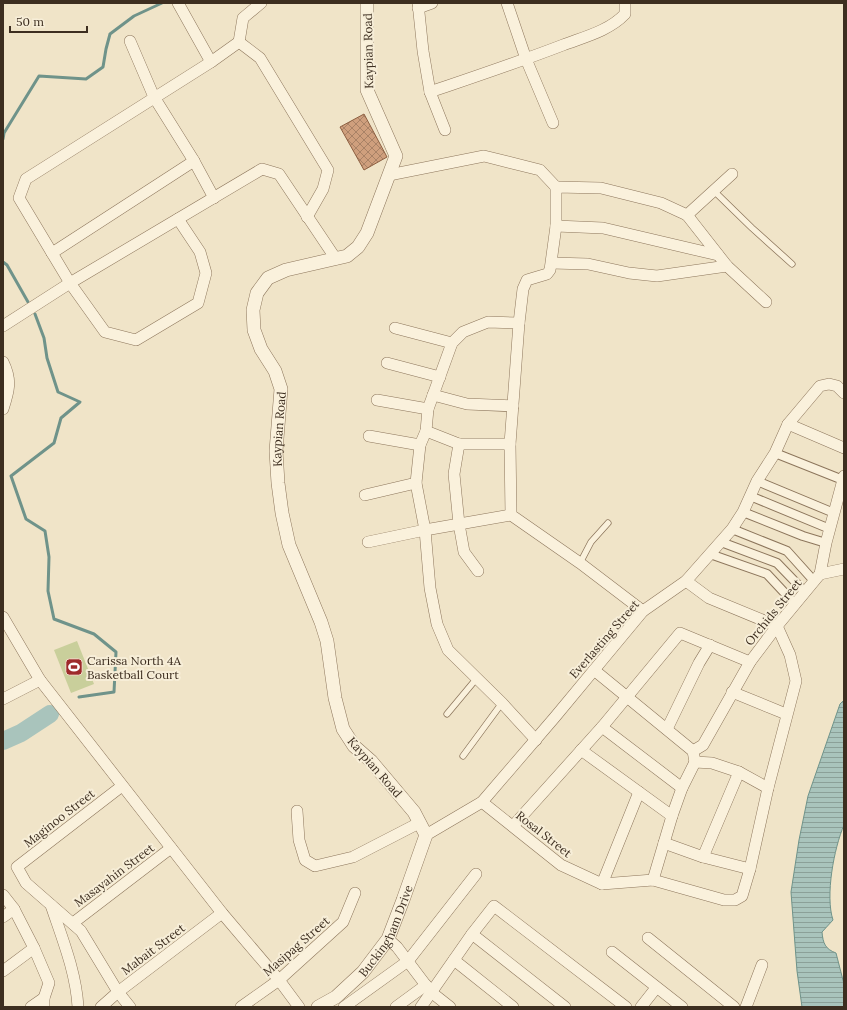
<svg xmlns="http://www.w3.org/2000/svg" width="847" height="1010" font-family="Lora,serif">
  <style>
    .grass { fill: #c9cf9b }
    .water { fill: url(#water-rules); stroke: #6f938a }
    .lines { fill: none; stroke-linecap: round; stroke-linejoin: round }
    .stream { stroke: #6f938a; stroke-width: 3 }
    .river { stroke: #a9c4bc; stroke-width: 18 }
    .building { fill: url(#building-cross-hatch); stroke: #8d5f41 }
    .service-casing { stroke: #8d765c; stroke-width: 7 }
    .pedestrian-casing { stroke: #8d765c; stroke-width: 10 }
    .minor-casing { stroke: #8d765c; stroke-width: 12 }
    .tertiary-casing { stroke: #8d765c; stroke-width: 14 }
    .service { stroke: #faf1dc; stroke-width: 5.5 }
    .pedestrian { stroke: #faf1dc; stroke-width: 8 }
    .minor { stroke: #faf1dc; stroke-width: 11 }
    .tertiary { stroke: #faf1dc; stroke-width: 13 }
    .labels { text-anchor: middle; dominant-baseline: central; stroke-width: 4; stroke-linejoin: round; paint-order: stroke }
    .street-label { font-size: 12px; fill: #3d2e20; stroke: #f7eed8 }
    .poi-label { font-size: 12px; fill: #3d2e20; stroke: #f7eed8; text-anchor: start }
  </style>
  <defs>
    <pattern id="water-rules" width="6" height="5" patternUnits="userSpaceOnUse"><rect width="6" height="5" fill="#a9c4bc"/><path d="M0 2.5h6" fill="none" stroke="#8ba098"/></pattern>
    <pattern id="building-cross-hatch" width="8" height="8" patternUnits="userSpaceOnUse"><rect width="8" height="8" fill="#cf9f7d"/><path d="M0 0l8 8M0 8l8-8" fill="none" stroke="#a98266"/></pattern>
  </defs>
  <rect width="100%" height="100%" fill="#f0e4c8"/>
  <polygon class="grass" points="77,641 94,684 71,693 54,650"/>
  <path class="water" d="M844,700V825C834,848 825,896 833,920L822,932C823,943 825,949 836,953L844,984V1007H802L797,971L791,892L799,840L808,796L840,704Z"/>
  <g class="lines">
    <g class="stream">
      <polyline points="3,139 4,133 39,76 86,79 103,67 106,49 110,34 134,16 162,3"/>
      <polyline points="3,262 7,265 28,302"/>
      <polyline points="35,314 44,338 47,358 58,392 80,402 61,418 54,443 11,476 26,519 45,531 49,557 48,591 54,619 94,634 116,652 114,692 79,697"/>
    </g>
    <polyline class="river" points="3,741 21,733 50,714"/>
  </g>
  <polygon class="building" points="364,114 387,157 364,170 340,127"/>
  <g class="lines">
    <defs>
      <g id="service">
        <polyline points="714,191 752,228 792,264"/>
        <polyline points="580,563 591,542 608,523"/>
        <polyline points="447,714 477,678"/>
        <polyline points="463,756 502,703"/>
      </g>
      <g id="pedestrian">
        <polyline points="775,453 843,480"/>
        <polyline points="757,481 834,513"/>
        <polyline points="750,496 830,529"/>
        <polyline points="743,512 803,536 826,543"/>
        <polyline points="732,529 787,551 814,581"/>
        <polyline points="721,542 777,563 805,592"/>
        <polyline points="710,554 767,574 795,604"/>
      </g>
      <g id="minor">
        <polyline points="178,3 211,62"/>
        <polyline points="418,3 423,51 430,92 445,130"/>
        <polyline points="507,3 526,59 553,123"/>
        <polyline points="418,8 432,3"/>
        <polyline points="130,41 154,97 194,161 214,198"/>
        <polyline points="239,42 260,58 328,170 323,189 307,217"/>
        <path d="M430,92C474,77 519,62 563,45C584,37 609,31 625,14V3"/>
        <polyline points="389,175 484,156 540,170 556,187"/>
        <polyline points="687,215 727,266 766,302"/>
        <polyline points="178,219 200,252 206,273 198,303 136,340 105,332 70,283 19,198 26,179 211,62 239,42 243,18 261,3"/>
        <polyline points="556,226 603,228 718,255"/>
        <polyline points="52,253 194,161"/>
        <polyline points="552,263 588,264 629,273 657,276 727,266"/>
        <polyline points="519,323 488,322 463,332 452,343 428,409 426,431 420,445 416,483 425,530 430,588 437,624 448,650 502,703 536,740"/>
        <polyline points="3,326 70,283 262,169 279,174 336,259"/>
        <polyline points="395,328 452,343"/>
        <path d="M3,362C12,380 9,391 3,409"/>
        <polyline points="387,363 440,377"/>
        <polyline points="433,395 467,404 513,406"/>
        <polyline points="377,400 428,409"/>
        <polyline points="788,424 844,448"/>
        <polyline points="426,431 459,444 510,444"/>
        <polyline points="369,436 420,445"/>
        <polyline points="459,444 454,474 459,524 464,552 478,571"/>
        <polyline points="365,495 416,483"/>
        <polyline points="368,542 425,530 511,515"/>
        <polyline points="820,574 844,569"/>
        <polyline points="643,611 580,563 511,515 510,444 519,323 523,289 527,280 547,274 550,270 556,226 556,187 601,188 661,203 687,215 732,174"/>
        <polyline points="3,617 40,680 222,913 279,980 299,1007"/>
        <polyline points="594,670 693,751 695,762"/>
        <polyline points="732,692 786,714"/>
        <polyline points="3,699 40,680"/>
        <polyline points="602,727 682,788"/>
        <polyline points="667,729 699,663 710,645"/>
        <polyline points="581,750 672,816"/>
        <polyline points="693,751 703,745 750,662 777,626 820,574 826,543 844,476"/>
        <polyline points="695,762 712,763 739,772 768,788"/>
        <polyline points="122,786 17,867 26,883 81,931 118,992 130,1007"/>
        <polyline points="482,802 561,865 602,884 653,880 724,900 735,900 742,896 750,869 768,788 796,681 790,655 777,626 709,598 686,581"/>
        <polyline points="297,811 299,840 305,860 315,866 353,857 419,823"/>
        <polyline points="513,826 602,727 680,633 750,662"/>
        <polyline points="426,835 482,802 555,717 594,670 643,611 686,581 732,529 743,512 757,481 775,453 788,424 820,386 829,384 837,386 844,393"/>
        <polyline points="664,843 703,857 750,869"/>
        <polyline points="703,857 739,772"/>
        <polyline points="653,880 672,816 682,788 695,762"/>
        <polyline points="602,884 639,792"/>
        <polyline points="3,895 14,909 34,948 49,983 44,998 44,1007"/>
        <path d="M51,905C62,938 76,972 78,1007"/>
        <polyline points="3,917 14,909"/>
        <polyline points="73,923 171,848"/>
        <polyline points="472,934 565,1007"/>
        <polyline points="648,938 734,1007"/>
        <polyline points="388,939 397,947 431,992 450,1007"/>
        <polyline points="612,952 682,1007"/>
        <polyline points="454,960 513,1007"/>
        <polyline points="3,971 34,948"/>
        <polyline points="31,1007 44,998"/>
        <polyline points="101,1007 118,992 222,913"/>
        <polyline points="241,1007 279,980 343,922 355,893"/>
        <polyline points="344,1007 408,961 476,874"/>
        <polyline points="396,1007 426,985"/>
        <polyline points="421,1007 472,934 494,906 626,1007"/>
        <polyline points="641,1007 656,988"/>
        <polyline points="746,1007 762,965"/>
      </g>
      <g id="tertiary">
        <path id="s1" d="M318,1007L336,997L363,972L388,939L403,900L426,835L414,812L371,761L354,746L343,729L335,698L327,641L321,622L289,545L282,513L278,483L276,451L281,389L275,371L261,349L254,330L253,310L257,293L268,278L286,270L347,256L358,247L367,233L396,156L367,90V3"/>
      </g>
    </defs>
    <use href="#service" class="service-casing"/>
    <use href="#pedestrian" class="pedestrian-casing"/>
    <use href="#minor" class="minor-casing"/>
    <use href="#tertiary" class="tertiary-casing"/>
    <use href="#service" class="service"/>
    <use href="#pedestrian" class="pedestrian"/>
    <use href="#minor" class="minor"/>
    <use href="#tertiary" class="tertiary"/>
  </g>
  <defs>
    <symbol id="stadium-square" viewBox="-11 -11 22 22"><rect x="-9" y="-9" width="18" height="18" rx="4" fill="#9e2a2b" stroke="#f7eed8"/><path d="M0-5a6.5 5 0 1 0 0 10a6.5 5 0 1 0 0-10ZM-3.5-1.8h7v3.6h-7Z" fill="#fff"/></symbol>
  </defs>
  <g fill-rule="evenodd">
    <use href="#stadium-square" x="64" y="657" width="20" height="20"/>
  </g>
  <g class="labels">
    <g class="street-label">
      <text transform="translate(368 51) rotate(-91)">Kaypian Road</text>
      <text stroke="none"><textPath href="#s1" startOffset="655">Kaypian Road</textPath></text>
      <text transform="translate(773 612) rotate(-51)">Orchids Street</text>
      <text transform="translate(604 639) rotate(-49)">Everlasting Street</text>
      <text transform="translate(375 767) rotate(49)">Kaypian Road</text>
      <text transform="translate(59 818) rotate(-38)">Maginoo Street</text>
      <text transform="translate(544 834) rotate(38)">Rosal Street</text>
      <text transform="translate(114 875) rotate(-37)">Masayahin Street</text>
      <text stroke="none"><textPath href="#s1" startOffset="105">Buckingham Drive</textPath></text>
      <text transform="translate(296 946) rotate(-41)">Masipag Street</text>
      <text transform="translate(153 949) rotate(-37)">Mabait Street</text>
    </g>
    <g class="poi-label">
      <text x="87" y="660">Carissa North 4A<tspan x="87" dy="14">Basketball Court</tspan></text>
    </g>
  </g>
  <rect width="847" height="1010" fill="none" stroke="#3d2e20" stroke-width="8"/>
  <path d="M10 26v6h77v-6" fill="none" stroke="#3d2e20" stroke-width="2"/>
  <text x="16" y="26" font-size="12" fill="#3d2e20" stroke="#f7eed8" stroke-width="3" paint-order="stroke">50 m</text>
</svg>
